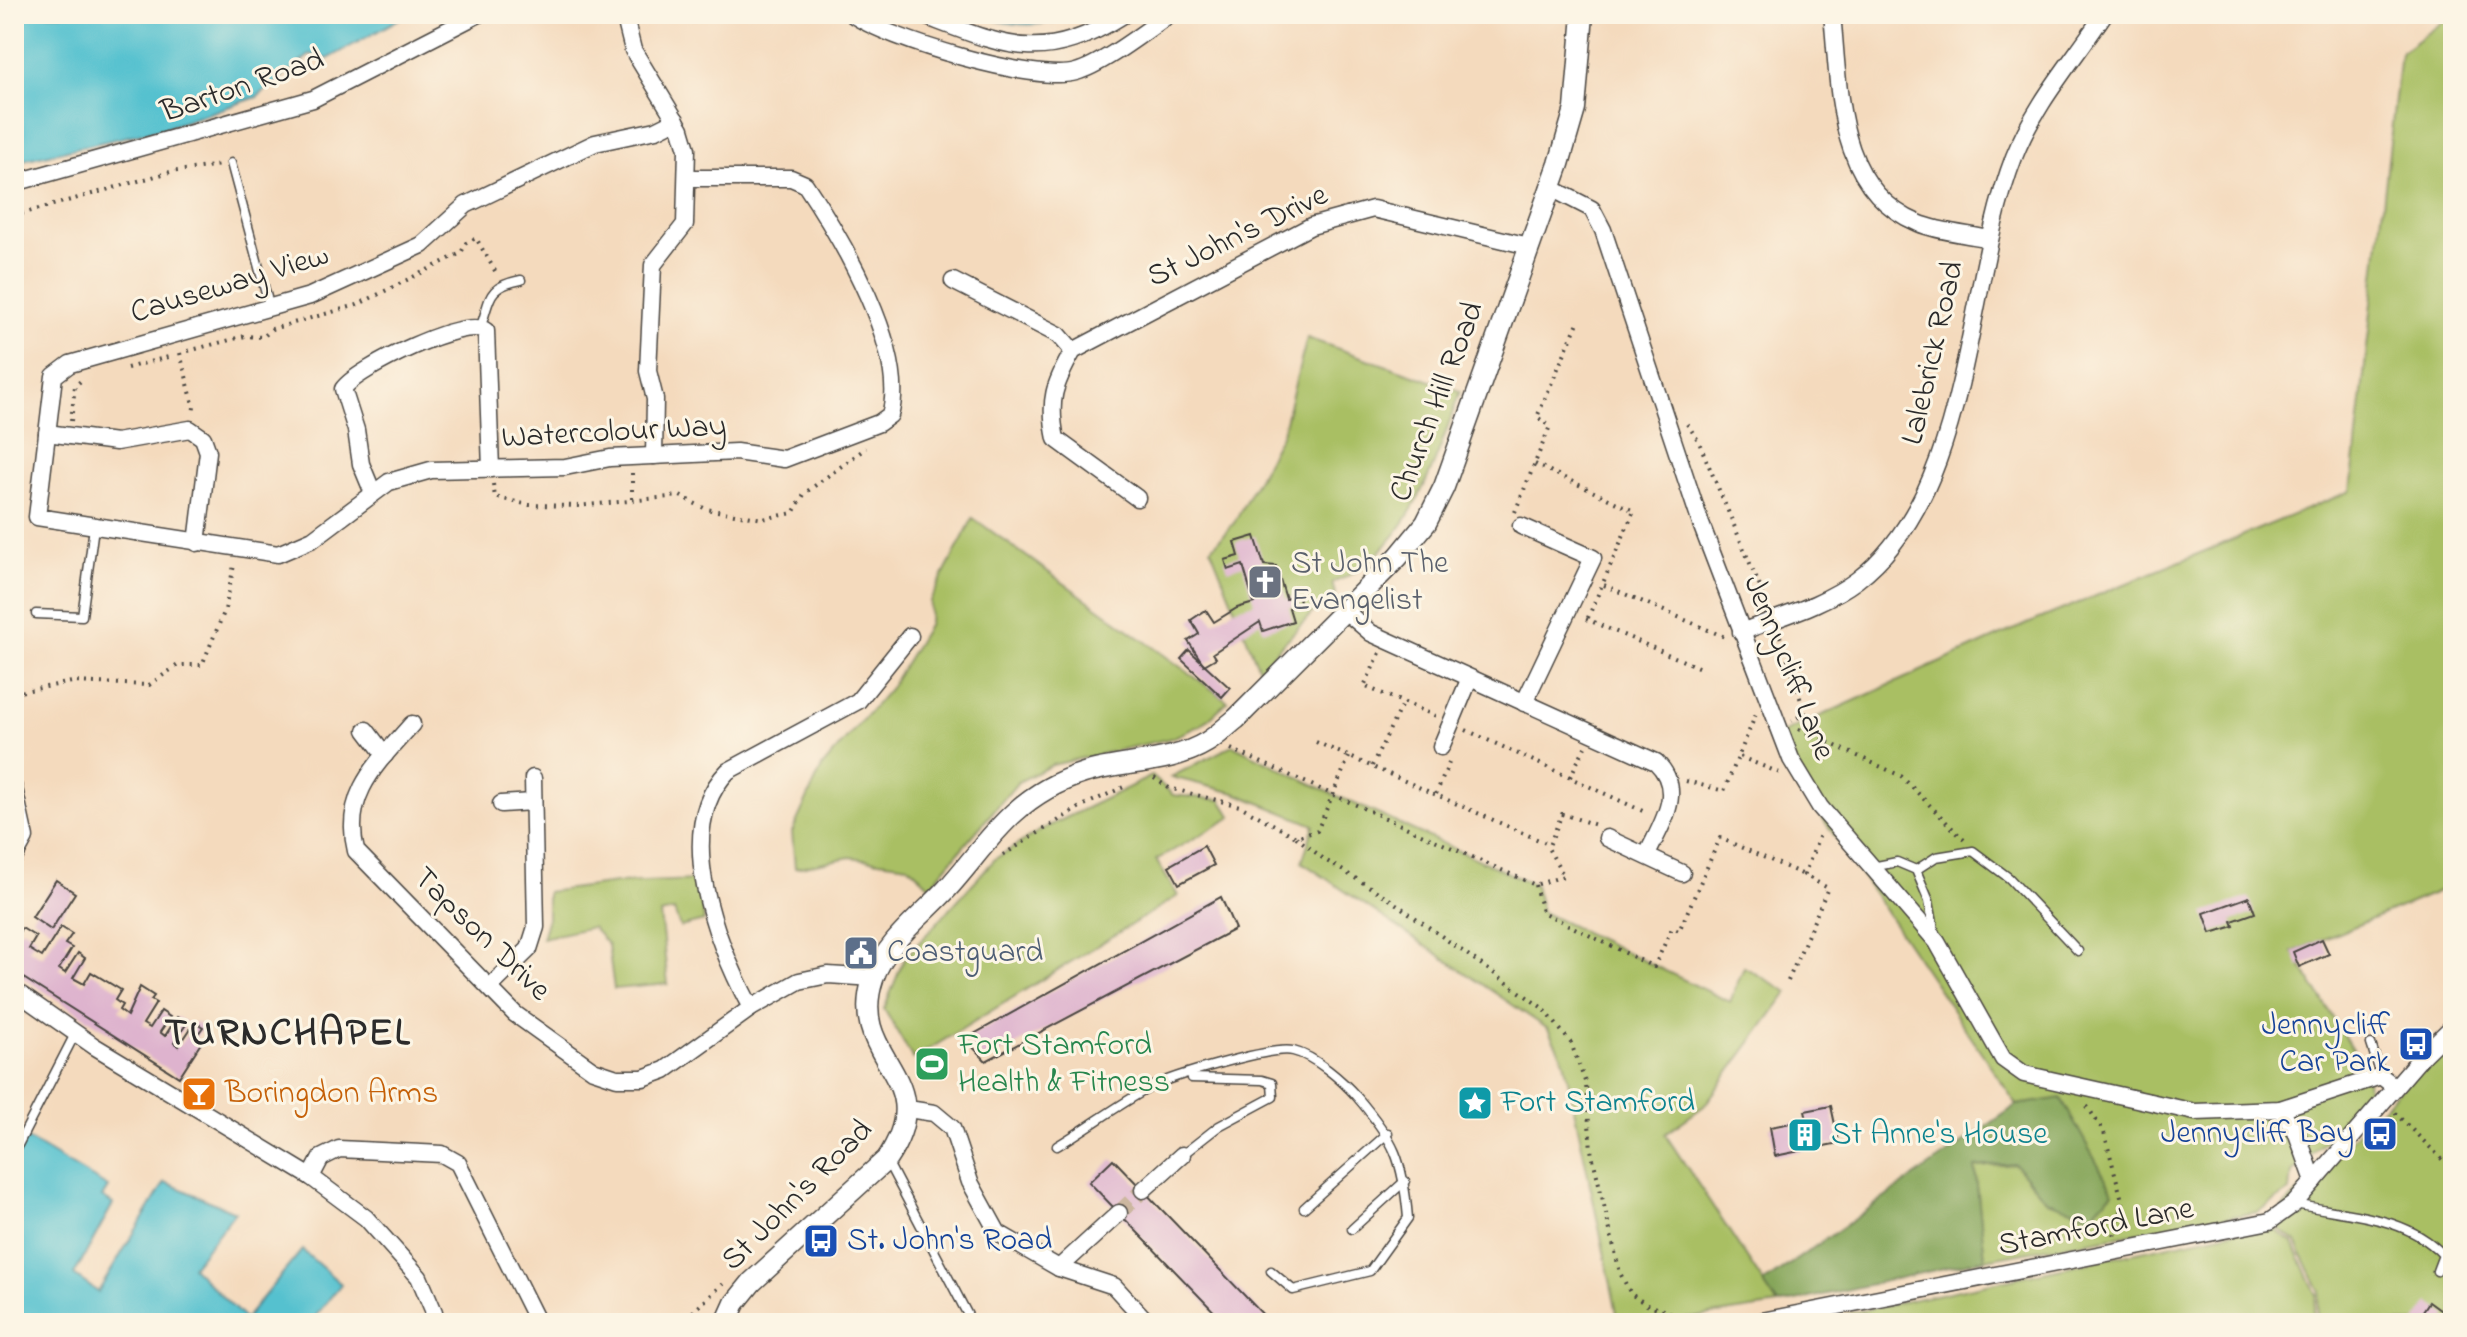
<svg xmlns="http://www.w3.org/2000/svg" width="2467" height="1337" font-family="'Indie Flower',sans-serif">
  <style>
    .green { fill: #a9bf64; stroke: #6a7548; stroke-width: 2 }
    .forest { fill: #86a65a; stroke: #586842; stroke-width: 2 }
    .water { fill: #55c1cf; stroke: #40767d; stroke-width: 2 }
    .building { fill: #deb3ce }
    .lines { fill: none; stroke-linecap: round; stroke-linejoin: round }
    .minor-tunnel { stroke: #ccb7a0; stroke-width: 16; stroke-dasharray: 16 8; stroke-linecap: butt }
    .service-casing { stroke: #494541; stroke-width: 11 }
    .minor-casing { stroke: #494541; stroke-width: 19 }
    .tertiary-casing { stroke: #494541; stroke-width: 23 }
    .path { stroke: #494541; stroke-width: 4; stroke-dasharray: 2 6; stroke-linecap: butt }
    .service { stroke: #fff; stroke-width: 8 }
    .minor { stroke: #fff; stroke-width: 16 }
    .tertiary { stroke: #fff; stroke-width: 20 }
    .labels { text-anchor: middle; dominant-baseline: central; stroke-width: 6; stroke-linejoin: round; paint-order: stroke }
    .street-label { font-size: 32px; fill: #2b2b2b; stroke: #fcf5e5 }
    .worship-label { font-size: 32px; fill: #5b616d; stroke: #fcf5e5; text-anchor: start }
    .service-label { font-size: 32px; fill: #4e5e75; stroke: #fcf5e5; text-anchor: start }
    .transit-label { font-size: 32px; fill: #164399; stroke: #fcf5e5; text-anchor: end }
    .leisure-label { font-size: 32px; fill: #27864d; stroke: #fcf5e5; text-anchor: start }
    .food-label { font-size: 32px; fill: #c56008; stroke: #fcf5e5; text-anchor: start }
    .culture-label { font-size: 32px; fill: #0d838f; stroke: #fcf5e5; text-anchor: start }
    .district-label { font-size: 40px; font-weight: bold; letter-spacing: 2px; fill: #2b2b2b; stroke: #fcf5e5 }
  </style>
  <rect width="100%" height="100%" fill="#fcf5e5"/>
  <filter id="ink" filterUnits="userSpaceOnUse"><feTurbulence type="fractalNoise" baseFrequency=".0125" numOctaves="2"/><feDisplacementMap in="SourceGraphic" scale="16" xChannelSelector="R" yChannelSelector="G"/><feConvolveMatrix kernelMatrix="1 2 1 2 8 2 1 2 1" color-interpolation-filters="sRGB"/></filter>
  <filter id="wash" filterUnits="userSpaceOnUse"><feTurbulence type="fractalNoise" baseFrequency=".006" numOctaves="4" result="noise"/><feDisplacementMap in="SourceGraphic" scale="32" xChannelSelector="R" yChannelSelector="G"/><feGaussianBlur stdDeviation="1.8" result="paint"/><feColorMatrix in="noise" values="0 0 0 0 0 0 0 0 0 0 0 0 0 0 0 0 0 1.4 0 .05"/><feComposite in="paint" operator="in"/></filter>
  <g filter="url(#wash)">
    <rect width="100%" height="100%" fill="#f4dabd"/>
    <g class="green">
      <polygon points="2453,14 2453,885 2293,952 2367,1074 2368,1101 2292,1172 2290,1191 2258,1212 1985,1259 1975,1167 2015,1164 2047,1201 2061,1099 2017,1105 1769,739 2008,632 2351,491 2400,53"/>
      <path d="M1307,338L1460,391C1436,461 1408,555 1332,583L1336,596L1317,608L1259,669L1211,549L1234,523L1282,433Z"/>
      <polygon points="973,518 1228,701 1203,724 1172,738 1052,765 1018,782 930,886 908,865 850,857 795,868 792,832 822,767 890,688 929,624 930,601"/>
      <polygon points="1233,745 1335,795 1535,885 1542,912 1730,1002 1744,967 1788,992 1704,1106 1665,1134 1778,1305 1658,1323 1619,1323 1564,1060 1548,1029 1302,862 1314,825 1235,793 1171,777"/>
      <polygon points="1152,776 1173,795 1221,800 1232,817 1156,860 1178,896 913,1059 884,1009 904,959 995,859 1041,830"/>
      <polygon points="698,880 704,921 680,927 674,911 660,914 668,984 614,989 608,945 592,927 542,938 547,921 547,892 616,883"/>
      <polygon points="2453,1036 2453,1323 2315,1323 2320,1292 2296,1242 2270,1221"/>
      <polygon points="2268,1224 2293,1243 2317,1295 2311,1323 1804,1323"/>
    </g>
    <polygon class="forest" points="2061,1098 2113,1192 2091,1215 2047,1201 2015,1164 1975,1167 1985,1259 1778,1305 1763,1283 2017,1105"/>
    <g class="water">
      <polygon points="14,14 408,14 328,59 311,54 257,97 165,128 14,162"/>
      <path d="M975,14H1082C1044,28 1013,28 975,14Z"/>
      <polygon points="24,1137 108,1187 102,1197 113,1204 74,1275 98,1292 165,1182 235,1212 192,1267 245,1319 302,1250 341,1284 310,1323 14,1323 14,1145"/>
    </g>
    <g id="blocks">
      <g class="building">
        <polygon points="1255,536 1264,565 1276,566 1286,599 1298,595 1301,604 1289,608 1293,621 1263,631 1260,622 1213,653 1216,658 1204,665 1188,641 1199,634 1191,620 1206,610 1214,622 1237,608 1254,603 1243,565 1228,570 1225,560 1239,556 1235,542"/>
        <polygon points="1189,650 1230,688 1222,697 1181,659"/>
        <polygon points="1204,846 1214,865 1179,884 1169,866"/>
        <polygon points="56,880 75,893 51,930 32,917"/>
        <polygon points="1221,897 1235,929 986,1061 965,1039"/>
        <polygon points="2249,897 2255,913 2232,921 2234,926 2211,933 2204,913"/>
        <polygon points="61,927 72,934 65,944 72,948 59,969 65,973 78,953 85,958 73,978 84,984 91,972 121,990 115,1000 122,1005 119,1010 127,1016 140,987 154,996 151,1000 156,1003 143,1024 150,1028 161,1011 170,1017 160,1032 165,1036 177,1017 187,1023 174,1042 179,1046 195,1022 203,1027 195,1038 201,1043 179,1077 14,972 14,940 22,928 36,937 29,949 42,957"/>
        <polygon points="2322,939 2329,954 2299,967 2293,952"/>
        <polygon points="1831,1106 1839,1143 1775,1156 1770,1127 1807,1120 1805,1111"/>
        <polygon points="1113,1159 1271,1323 1225,1323 1089,1182"/>
        <polygon points="2429,1302 2448,1316 2443,1323 2415,1323"/>
      </g>
    </g>
  </g>
  <g filter="url(#ink)">
    <use href="#blocks" fill-opacity="0" stroke="#494541" stroke-width="2"/>
    <g class="lines">
      <polyline class="minor-tunnel" points="1119,1213 1143,1190"/>
      <defs>
        <g id="service">
          <polyline points="231,163 269,305"/>
          <path d="M481,326C491,298 486,287 521,280"/>
          <polyline points="36,614 82,616 94,527"/>
          <polyline points="1872,867 1897,862 1916,870 1929,901 1935,935"/>
          <polyline points="1916,870 1936,857 1973,851 2009,878 2078,951"/>
          <polyline points="2371,1044 2381,1075"/>
          <polyline points="18,1145 75,1034"/>
          <path d="M1057,1146C1089,1127 1119,1104 1151,1087C1172,1076 1272,1046 1293,1051C1315,1056 1343,1081 1357,1097C1395,1141 1403,1160 1408,1218L1370,1271L1293,1290L1271,1271"/>
          <polyline points="1182,1155 1219,1126 1273,1097 1272,1083 1262,1080 1191,1078"/>
          <polyline points="887,1161 972,1323"/>
          <path d="M2295,1204C2345,1215 2406,1215 2443,1255L2437,1271"/>
          <polyline points="1304,1208 1388,1133"/>
          <polyline points="1352,1229 1405,1181"/>
        </g>
        <g id="minor">
          <polyline points="624,14 633,50 681,129 687,149 685,224 653,265 648,371 655,399 654,456"/>
          <path d="M852,14C887,39 1035,84 1076,72C1102,65 1147,30 1170,14"/>
          <path d="M919,14C1005,46 1041,67 1125,14"/>
          <path d="M1832,14C1840,90 1835,188 1918,223C1939,232 1967,234 1990,239"/>
          <path d="M676,120L656,130L595,143L466,205L422,245L310,296L70,364L54,376L37,517L278,554L313,539L389,482L431,470L565,467L610,458L736,452L784,459L879,423L890,415C909,353 840,236 805,184L791,178H688"/>
          <polyline points="14,183 313,99 479,14"/>
          <polyline points="1549,187 1592,209 1603,230 1701,524 1791,759 1820,807 1937,942 2003,1059 2024,1074 2195,1112 2280,1109 2381,1076 2395,1087"/>
          <polyline points="953,281 1059,335 1073,351"/>
          <polyline points="47,433 116,442 190,429 203,438 208,452 197,543"/>
          <path d="M373,493L361,464L356,430L343,389C356,369 467,315 486,331L491,469"/>
          <path d="M1137,498L1056,439C1048,400 1054,385 1073,351L1311,226L1373,209L1529,246"/>
          <polyline points="1521,526 1593,558 1524,703"/>
          <path d="M1344,610L1371,633L1656,762C1686,791 1661,824 1647,855"/>
          <path d="M1741,632C1779,617 1824,605 1857,580C1973,492 1964,286 2014,157C2035,103 2073,61 2104,14"/>
          <path d="M412,724C377,764 342,794 356,851L515,1014L593,1070L617,1078H643L665,1070L751,1008L799,981L828,975L874,978"/>
          <polyline points="366,730 385,755"/>
          <polyline points="1441,747 1469,680"/>
          <polyline points="14,788 25,838 14,858"/>
          <polyline points="501,804 533,802"/>
          <polyline points="1607,838 1682,873"/>
          <polyline points="490,987 529,949 536,927 533,778"/>
          <polyline points="14,990 94,1046 311,1177 366,1218 419,1277 434,1312 430,1323"/>
          <path d="M751,1008C718,946 670,830 728,771L858,701L910,636"/>
          <polyline points="908,1109 934,1113 952,1128 970,1182 998,1233 1059,1268 1114,1286 1148,1323"/>
          <polyline points="2280,1109 2297,1134 2314,1181"/>
          <polyline points="311,1177 321,1158 339,1149 442,1154 458,1163 538,1323"/>
          <polyline points="1143,1190 1182,1155"/>
          <polyline points="1059,1268 1119,1213"/>
          <polyline points="1752,1323 2270,1221 2294,1204 2424,1054 2453,1026"/>
        </g>
        <path id="tertiary" d="M726,1323L735,1303L752,1282L887,1159C943,1075 846,1061 873,979C885,943 922,916 946,890C970,864 989,835 1015,812C1035,794 1058,781 1084,773C1124,761 1171,764 1207,742C1217,736 1227,726 1236,719L1398,557L1426,523L1444,487L1559,164L1575,109L1583,14"/>
      </defs>
      <use href="#service" class="service-casing"/>
      <use href="#minor" class="minor-casing"/>
      <use href="#tertiary" class="tertiary-casing"/>
      <g class="path">
        <polyline points="14,216 170,172 221,165"/>
        <polyline points="188,351 245,336 263,337 272,329 357,305 461,253 466,243 476,238 498,276"/>
        <polyline points="180,353 194,407 193,415"/>
        <polyline points="127,368 168,357"/>
        <polyline points="71,421 75,386 84,378"/>
        <polyline points="1687,424 1698,440 1768,606"/>
        <polyline points="1535,464 1634,511 1587,620"/>
        <polyline points="632,473 632,502"/>
        <polyline points="493,484 495,497 529,505 577,506 680,496 706,509 763,519 793,513 805,493 866,448"/>
        <polyline points="1515,512 1550,426 1537,417 1579,320"/>
        <polyline points="1604,585 1727,638"/>
        <polyline points="1586,619 1700,668"/>
        <polyline points="1780,636 1805,713 1792,721"/>
        <polyline points="1380,653 1364,686 1436,716"/>
        <polyline points="14,693 72,682 149,685 178,665 202,665 225,610 234,565"/>
        <polyline points="1799,729 1901,776 1965,841"/>
        <polyline points="1466,730 1647,813"/>
        <polyline points="1316,742 1548,844"/>
        <polyline points="1231,749 1535,885 1564,876 1548,848 1562,814 1596,825"/>
        <polyline points="1740,757 1780,773"/>
        <polyline points="1372,766 1403,702"/>
        <polyline points="1570,777 1585,747"/>
        <polyline points="1154,778 1169,788 1240,806 1296,837 1317,831 1349,757"/>
        <polyline points="1686,781 1724,791 1756,714"/>
        <polyline points="1436,794 1449,763"/>
        <polyline points="1296,837 1325,860 1385,896 1544,1009 1571,1043 1586,1084 1591,1150 1620,1273 1631,1294 1647,1305 1675,1314 1677,1323"/>
        <polyline points="1003,855 1080,807 1128,785"/>
        <polyline points="1535,885 1542,912 1654,967 1672,928 1679,931 1720,838 1804,875"/>
        <polyline points="1788,981 1828,888 1804,875 1821,832"/>
        <polyline points="2087,1106 2104,1132 2123,1204 2114,1236"/>
        <polyline points="2395,1113 2453,1170"/>
        <polyline points="681,1323 723,1284"/>
      </g>
      <use href="#service" class="service"/>
      <use href="#minor" class="minor"/>
      <use href="#tertiary" class="tertiary"/>
    </g>
  </g>
  <defs>
    <symbol id="church-square" viewBox="-11 -11 22 22"><rect x="-9" y="-9" width="18" height="18" rx="4" fill="#6b7280" stroke="#fcf5e5"/><path d="M-1.2-6h2.4v3.5h3.3v2.4h-3.3V6h-2.4V-.1h-3.3v-2.4h3.3Z" fill="#fff"/></symbol>
    <symbol id="civic-square" viewBox="-11 -11 22 22"><rect x="-9" y="-9" width="18" height="18" rx="4" fill="#5c6f8a" stroke="#fcf5e5"/><path d="M-.6-6.5H3V-4.5H.6V-3L4-1V1h2V6H-6V1h2V-1L-.6-3ZM-1.2 2.5V6h2.4V2.5Z" fill="#fff"/></symbol>
    <symbol id="bus-square" viewBox="-11 -11 22 22"><rect x="-9" y="-9" width="18" height="18" rx="4" fill="#1a4fb4" stroke="#fcf5e5"/><path d="M-5-6H5V4H4V6H2V4H-2V6H-4V4H-5ZM-3.5-4V0h7V-4ZM-3.5 1.2v1.5H-2V1.2ZM2 1.2v1.5H3.5V1.2Z" fill="#fff"/></symbol>
    <symbol id="stadium-square" viewBox="-11 -11 22 22"><rect x="-9" y="-9" width="18" height="18" rx="4" fill="#2e9e5b" stroke="#fcf5e5"/><path d="M0-5a6.5 5 0 1 0 0 10a6.5 5 0 1 0 0-10ZM-3.5-1.8h7v3.6h-7Z" fill="#fff"/></symbol>
    <symbol id="bar-square" viewBox="-11 -11 22 22"><rect x="-9" y="-9" width="18" height="18" rx="4" fill="#e8710a" stroke="#fcf5e5"/><path d="M-6-5H6L.8 .8V4.5H3.5V6h-7V4.5H-.8V.8Z" fill="#fff"/></symbol>
    <symbol id="sight-square" viewBox="-11 -11 22 22"><rect x="-9" y="-9" width="18" height="18" rx="4" fill="#0f9aa8" stroke="#fcf5e5"/><path d="M0-6L1.8-2.2L6-1.7L2.9 1.2L3.7 5.4L0 3.3L-3.7 5.4L-2.9 1.2L-6-1.7L-1.8-2.2Z" fill="#fff"/></symbol>
    <symbol id="building-square" viewBox="-11 -11 22 22"><rect x="-9" y="-9" width="18" height="18" rx="4" fill="#0f9aa8" stroke="#fcf5e5"/><path d="M-4-6H4V6H1V3H-1V6H-4ZM-2.5-4.3h1.7v1.8h-1.7ZM.8-4.3h1.7v1.8H.8ZM-2.5-1h1.7V.8h-1.7ZM.8-1h1.7V.8H.8Z" fill="#fff"/></symbol>
  </defs>
  <g fill-rule="evenodd">
    <use href="#church-square" x="1245" y="562" width="40" height="40"/>
    <use href="#civic-square" x="841" y="933" width="40" height="40"/>
    <use href="#bus-square" x="2396" y="1024" width="40" height="40"/>
    <use href="#stadium-square" x="912" y="1044" width="40" height="40"/>
    <use href="#bar-square" x="179" y="1074" width="40" height="40"/>
    <use href="#sight-square" x="1455" y="1083" width="40" height="40"/>
    <use href="#bus-square" x="2360" y="1114" width="40" height="40"/>
    <use href="#building-square" x="1785" y="1115" width="40" height="40"/>
    <use href="#bus-square" x="801" y="1221" width="40" height="40"/>
  </g>
  <g class="labels">
    <g class="street-label">
      <text transform="translate(243 87) rotate(-19)">Barton Road</text>
      <text transform="translate(1238 237) rotate(-26)">St John's Drive</text>
      <text transform="translate(230 285) rotate(-17)">Causeway View</text>
      <text transform="translate(1934 353) rotate(-77)">Lalebrick Road</text>
      <text transform="translate(1438 402) rotate(-69)">Church Hill Road</text>
      <text transform="translate(614 433) rotate(-3)">Watercolour Way</text>
      <text transform="translate(1788 668) rotate(68)">Jennycliff Lane</text>
      <text transform="translate(481 935) rotate(44)">Tapson Drive</text>
      <text transform="translate(798 1196) rotate(-45)">St John's Road</text>
      <text transform="translate(2096 1228) rotate(-11)">Stamford Lane</text>
    </g>
    <g class="worship-label">
      <text x="1291" y="564">St John The<tspan x="1291" dy="37">Evangelist</tspan></text>
    </g>
    <g class="service-label">
      <text x="887" y="953">Coastguard</text>
    </g>
    <g class="transit-label">
      <text x="2390" y="1026">Jennycliff<tspan x="2390" dy="37">Car Park</tspan></text>
      <text x="2354" y="1134">Jennycliff Bay</text>
      <text x="847" y="1241" text-anchor="start">St. John's Road</text>
    </g>
    <g class="leisure-label">
      <text x="958" y="1046">Fort Stamford<tspan x="958" dy="37">Health &amp; Fitness</tspan></text>
    </g>
    <g class="food-label">
      <text x="225" y="1094">Boringdon Arms</text>
    </g>
    <g class="culture-label">
      <text x="1501" y="1103">Fort Stamford</text>
      <text x="1831" y="1135">St Anne's House</text>
    </g>
    <g class="district-label">
      <text x="288" y="1034">TURNCHAPEL</text>
    </g>
  </g>
  <rect width="2467" height="1337" fill="none" stroke="#fcf5e5" stroke-width="48"/>
</svg>
